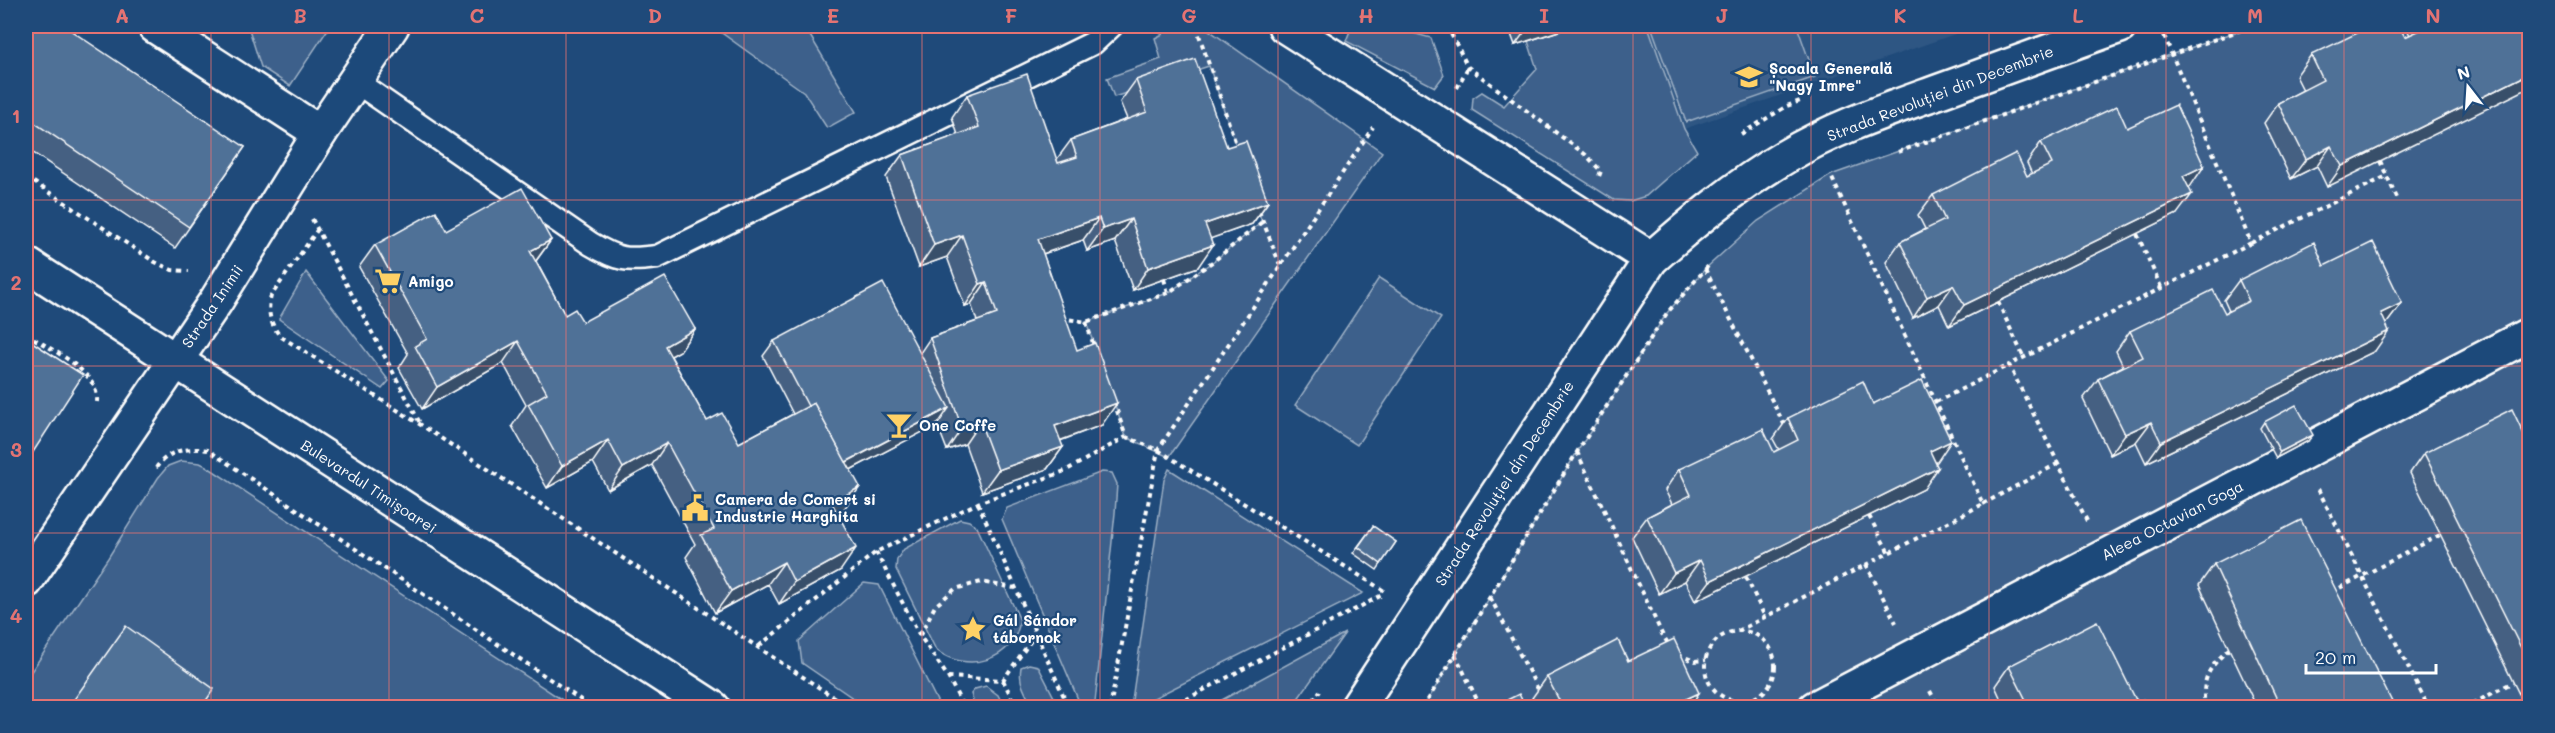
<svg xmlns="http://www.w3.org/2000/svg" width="2555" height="733" font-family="Mali,sans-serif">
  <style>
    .built { fill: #2e5683 }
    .green { fill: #3c618b; stroke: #9eb0c5; stroke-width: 1.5 }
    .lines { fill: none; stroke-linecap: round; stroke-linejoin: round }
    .service-casing { stroke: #fff; stroke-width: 27 }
    .minor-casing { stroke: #fff; stroke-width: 38 }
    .tertiary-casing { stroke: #fff; stroke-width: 38 }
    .path { stroke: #fff; stroke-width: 4; stroke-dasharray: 4.5 4.5; stroke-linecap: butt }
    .service { stroke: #1f4a7a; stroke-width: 22 }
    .minor { stroke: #1f4a7a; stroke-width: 33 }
    .tertiary { stroke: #1f4a7a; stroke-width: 33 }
    .wall { fill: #456182; stroke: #fff; stroke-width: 1.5 }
    .shaded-wall { fill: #384f6a; stroke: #fff; stroke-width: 1.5 }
    .building { fill: #507197; stroke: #fff; stroke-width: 1.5 }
    .grid { fill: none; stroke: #e47373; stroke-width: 1.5; stroke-opacity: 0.55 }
    .labels { text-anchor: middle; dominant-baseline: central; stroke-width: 4.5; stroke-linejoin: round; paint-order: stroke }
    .poi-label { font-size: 15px; font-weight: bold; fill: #fff; stroke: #1f4a7a; text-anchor: start }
    .street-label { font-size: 15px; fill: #fff; stroke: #1f4a7a }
    .neatline { fill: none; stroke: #e47373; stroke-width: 2 }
    .grid-label { font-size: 20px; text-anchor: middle; font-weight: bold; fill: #e47373 }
  </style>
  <rect width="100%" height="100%" fill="#1f4a7a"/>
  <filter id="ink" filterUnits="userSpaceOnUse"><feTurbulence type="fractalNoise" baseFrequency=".0167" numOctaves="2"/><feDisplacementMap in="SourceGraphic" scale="12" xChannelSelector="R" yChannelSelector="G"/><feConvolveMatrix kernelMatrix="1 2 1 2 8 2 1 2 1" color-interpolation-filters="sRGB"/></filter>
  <g filter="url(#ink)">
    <polygon class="built" points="1648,26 1978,26 1684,129"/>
    <g class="green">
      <polygon points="248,26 330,26 290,86 261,67"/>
      <polygon points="712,26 822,26 809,34 856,112 827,128 804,92"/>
      <polygon points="1161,26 1203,26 1382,152 1169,457 1126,437 1086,322 1168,293 1215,260 1262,222 1209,66 1114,97 1107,78 1161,59 1155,38 1163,34"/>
      <polygon points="1387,26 1431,38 1444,75 1435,87 1346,41 1350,31"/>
      <polygon points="1574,26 1648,26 1684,129 1697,151 1646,196 1630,201 1614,200 1472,110 1473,98 1482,92 1504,106 1537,69 1528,41"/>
      <polygon points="1651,26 1797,26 1815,77 1686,122"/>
      <polygon points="2252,26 2529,26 2529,707 1423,708 1577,452 1667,313 1705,269 1758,221 1831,175"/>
      <polygon points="306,272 389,381 382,389 279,319"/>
      <polygon points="1379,278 1441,318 1357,445 1295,405"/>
      <polygon points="181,461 200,463 206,466 573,707 26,708 26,679 108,558 158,478 168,466"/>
      <polygon points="1169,469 1363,593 1136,707 1131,707 1164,480"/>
      <polygon points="1102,472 1112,473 1117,484 1115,513 1095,702 1091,707 1084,707 1080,704 1002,519 1007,508"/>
      <path d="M960,519L969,521L977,527L1020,620C1015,661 967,674 936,650L896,569L897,559L904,549Z"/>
      <polygon points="864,583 879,585 940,707 866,707 802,663 799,641"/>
      <polygon points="1345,633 1292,707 1209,707"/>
      <path d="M1029,664L1038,666L1059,707H1033C1026,694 1018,683 1021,667Z"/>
      <polygon points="986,686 998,695 1004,707 975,707 971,694 975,689"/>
    </g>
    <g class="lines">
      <defs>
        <path id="service" d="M355,81L591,244C618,260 626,261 657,257L1093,43L1111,26"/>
        <g id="minor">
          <polyline points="155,26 320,133"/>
          <polyline points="1285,26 1651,259"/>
          <polyline points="26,581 216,301 320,133 392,26"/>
          <path d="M1357,708L1651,259C1693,222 1736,186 1785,157C1833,128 1887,110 1940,91C2000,69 2060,47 2120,26"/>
          <polyline points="1815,708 2530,334"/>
        </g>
        <polyline id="tertiary" points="26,264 713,708"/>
      </defs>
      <use href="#service" class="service-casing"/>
      <use href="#minor" class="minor-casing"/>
      <use href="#tertiary" class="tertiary-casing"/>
      <g class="path">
        <polyline points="1196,26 1237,147"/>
        <polyline points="1447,26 1468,67 1586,155 1601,171 1598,179"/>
        <polyline points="1457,88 1468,67"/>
        <polyline points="1741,134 1787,106 1800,101"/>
        <polyline points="1898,152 2252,26"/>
        <polyline points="2380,161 2397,198"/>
        <polyline points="26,177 155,262 172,270 189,271"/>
        <polyline points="1259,211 1280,265"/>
        <polyline points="312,219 421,425"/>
        <path d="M318,229L271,296C267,312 270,323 280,336L421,425L850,708"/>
        <polyline points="2137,234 2161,287"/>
        <polyline points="2251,243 2387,176"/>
        <polyline points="1705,269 1785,426"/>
        <polyline points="1164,279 1168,293"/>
        <polyline points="1998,302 2024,358"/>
        <polyline points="1061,318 1086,322 1168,293 1215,260 1262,222"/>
        <polyline points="1086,322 1094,346"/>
        <path d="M26,334C48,348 100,371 97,402"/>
        <polyline points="1114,402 1126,437 1158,450 1386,592"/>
        <polyline points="1936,402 2009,365"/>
        <polyline points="1577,452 1662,634 1669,645"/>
        <path d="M156,468C168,450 188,447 208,450L593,708"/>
        <polyline points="2318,489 2429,708"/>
        <polyline points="978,503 1069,708"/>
        <polyline points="1983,504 2057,464"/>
        <polyline points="1869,516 1889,553"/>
        <polyline points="2087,521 2009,365 2251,243 2160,26"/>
        <polyline points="876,552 920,636 948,677 964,708"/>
        <polyline points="1866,564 1896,623"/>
        <polyline points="1746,577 1765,617"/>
        <polyline points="2332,592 2440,535"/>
        <polyline points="1490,597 1540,693"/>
        <polyline points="1738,631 1983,504 1831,176"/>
        <circle cx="1740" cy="666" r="35"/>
        <polyline points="920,635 935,606 955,589 981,582 1014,588"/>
        <polyline points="759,646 876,552 978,503 1065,471 1126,437"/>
        <polyline points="1455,654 1481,708"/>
        <polyline points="1678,655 1695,661 1706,660"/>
        <polyline points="948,677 1003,680 1035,635"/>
        <polyline points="1003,680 1017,708"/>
        <polyline points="1930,691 1939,708"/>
        <polyline points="2133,701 2141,700 2165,708"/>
        <polyline points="1110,708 1158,450 1373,127"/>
        <polyline points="1170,708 1382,595"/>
        <polyline points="1308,708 1320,691"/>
        <polyline points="1423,708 1577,452 1667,313 1709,265"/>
        <polyline points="1756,708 1758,697"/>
        <path d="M2205,708C2201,678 2209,667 2230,648"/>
        <polyline points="2465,708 2513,682"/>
      </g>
      <use href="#service" class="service"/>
      <use href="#minor" class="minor"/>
      <use href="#tertiary" class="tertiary"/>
    </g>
    <g class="wall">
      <polygon points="26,26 245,147 175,248 26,148"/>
      <polygon points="1508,26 1574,26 1515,45"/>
      <polygon points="2405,26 2529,26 2327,187 2317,166 2291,179 2264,123 2278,103 2303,90 2296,76 2311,55 2405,37 2410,35"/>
      <polygon points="1136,80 1227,147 1268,202 1252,224 1211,238 1198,267 1133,290 1115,241 1087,251 1083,240 1043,254 1102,425 1060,441 1063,447 1047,469 982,492 965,444 947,450 937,424 850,470 844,509 837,513 841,570 779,604 768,584 715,613 686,557 695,544 652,465 608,490 593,462 547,488 512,426 526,405 503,363 422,409 399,368 408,354 359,267 375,245 446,230 551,240 536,261 565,315 583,322 695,329 680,351 671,356 707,421 739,443 793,414 763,356 774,341 920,353 930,338 977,321 971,304 965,306 947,257 919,267 886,177 902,155 958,135 952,117 967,95 1057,159 1071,140 1127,119 1120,102"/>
      <polygon points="2127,128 2204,166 2189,187 2177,214 1949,326 1939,305 1913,318 1886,262 1900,242 1925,229 1918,215 1933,195 2027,176 2032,174 2027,163 2041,142"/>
      <polygon points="2324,266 2402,303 2386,324 2375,351 2146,463 2136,442 2110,455 2083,399 2098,379 2123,366 2116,351 2130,331 2225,313 2229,311 2224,300 2239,280"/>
      <polygon points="1873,404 1951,441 1935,462 1924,489 1695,601 1685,581 1659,594 1632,537 1647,517 1672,504 1665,490 1679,469 1774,452 1779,450 1773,439 1788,418"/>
      <polygon points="2264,422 2308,441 2276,458 2260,428"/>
      <polygon points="2529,445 2529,708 2526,708 2410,473 2424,453"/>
      <polygon points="1373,526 1396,542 1377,570 1353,553"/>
      <polygon points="2214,564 2395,708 2257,708 2199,585"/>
      <polygon points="1628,661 1689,708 1538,708 1532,698 1547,677"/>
      <polygon points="2009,666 2140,708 2005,708 1995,686"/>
    </g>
    <g class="shaded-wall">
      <polygon points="1529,26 1574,26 1515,45"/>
      <polygon points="2529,74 2529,88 2327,187 2342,166"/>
      <polygon points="2331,146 2317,166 2291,179 2306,159"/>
      <polygon points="2204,166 2190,187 2169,197 2183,176"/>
      <polygon points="2192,194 2177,214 1949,326 1964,305"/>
      <polygon points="1268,202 1252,224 1190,246 1205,224"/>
      <polygon points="1099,218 1083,240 1022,261 1038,239"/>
      <polygon points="1131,219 1115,241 1087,251 1103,229"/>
      <polygon points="962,235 947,257 919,267 934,245"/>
      <polygon points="551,240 535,262 530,251"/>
      <polygon points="1213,245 1198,267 1133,290 1148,268"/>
      <polygon points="986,282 971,304 965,306 980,284"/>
      <polygon points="1953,285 1939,305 1913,318 1927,297"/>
      <polygon points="2402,303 2387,323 2366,333 2381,313"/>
      <polygon points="695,329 680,351 649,368 665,346"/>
      <polygon points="2389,331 2375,351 2146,463 2161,442"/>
      <polygon points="518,341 503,363 422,409 437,387"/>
      <polygon points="1117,403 1102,425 1040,448 1055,426"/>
      <polygon points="949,408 938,424 829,481 839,466"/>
      <polygon points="980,422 965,444 947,450 962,428"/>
      <polygon points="2151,422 2136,442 2110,455 2125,434"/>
      <polygon points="2313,435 2308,441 2276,458 2280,452"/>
      <polygon points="608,440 593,462 547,488 562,466"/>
      <polygon points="1951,441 1937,462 1915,472 1930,451"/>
      <polygon points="667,443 652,465 608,490 623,468"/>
      <polygon points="1063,447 1047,469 982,492 998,470"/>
      <polygon points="1938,468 1924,489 1695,601 1710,581"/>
      <polygon points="860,487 844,509 816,525 832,503"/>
      <polygon points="856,548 841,570 779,604 794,582"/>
      <polygon points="1700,560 1685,581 1659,594 1674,573"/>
      <polygon points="784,562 768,584 715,613 731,591"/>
      <polygon points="1699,693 1689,708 1678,708 1684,700"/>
    </g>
    <g class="building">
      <polygon points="26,26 64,26 245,147 189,227 26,117"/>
      <polygon points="2372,26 2399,26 2405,37 2429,26 2529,26 2529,74 2342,166 2331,146 2306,159 2278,103 2323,80 2311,55"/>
      <polygon points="1195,59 1227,147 1246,141 1268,202 1205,224 1213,245 1148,268 1131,219 1103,229 1099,218 1038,239 1077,350 1095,343 1117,403 1055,426 1063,447 998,470 980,422 962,428 930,338 997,314 986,282 980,284 962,235 934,245 902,155 979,127 967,95 1027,74 1058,163 1077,157 1071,140 1147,112 1136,80"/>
      <polygon points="2176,105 2204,166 2183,176 2192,194 1964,305 1953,285 1927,297 1900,242 1945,220 1933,195 2016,153 2027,176 2052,164 2041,142 2117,106 2127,128"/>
      <polygon points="522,188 551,240 530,251 565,315 575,309 583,322 665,277 695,329 665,346 707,421 722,413 739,443 814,403 860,487 832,503 856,548 794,582 784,562 731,591 701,535 714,529 667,443 623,468 608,440 562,466 528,404 547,393 518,341 437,387 415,346 427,339 375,245 436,211 446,230"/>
      <polygon points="2314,242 2324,266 2373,242 2402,303 2381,313 2389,331 2161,442 2151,422 2125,434 2098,379 2143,357 2130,331 2213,290 2225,313 2249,301 2239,280"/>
      <polygon points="883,283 949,408 846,462 814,403 808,406 774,341"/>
      <polygon points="26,338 83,375 26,463"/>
      <polygon points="1922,380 1951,441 1930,451 1938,468 1710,581 1700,560 1674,573 1647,517 1691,495 1679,469 1763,429 1774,452 1798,440 1788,418 1863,381 1873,404"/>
      <polygon points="2296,405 2313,435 2280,452 2264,422"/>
      <polygon points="2512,409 2529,445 2529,664 2424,453"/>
      <polygon points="2301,520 2395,708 2281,708 2214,564"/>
      <polygon points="1373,526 1396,542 1381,564 1358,547"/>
      <polygon points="2097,621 2140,708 2030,708 2009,666"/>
      <polygon points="126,626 214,689 201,708 68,708"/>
      <polygon points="1674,639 1699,693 1684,700 1687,708 1550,708 1560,702 1547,677 1618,640 1628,661"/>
      <polygon points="1519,694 1526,708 1491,708"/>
    </g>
  </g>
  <path class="grid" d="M211,26V708M389,26V708M566,26V708M744,26V708M922,26V708M1100,26V708M1278,26V708M1455,26V708M1633,26V708M1811,26V708M1989,26V708M2166,26V708M2344,26V708M26,200H2530M26,366H2530M26,533H2530"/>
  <defs>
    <symbol id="school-bare" viewBox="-9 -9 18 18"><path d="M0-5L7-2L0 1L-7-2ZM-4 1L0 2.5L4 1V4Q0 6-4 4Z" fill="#ffd166" stroke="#1f4a7a" stroke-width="2.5" paint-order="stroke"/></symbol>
    <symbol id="supermarket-bare" viewBox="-9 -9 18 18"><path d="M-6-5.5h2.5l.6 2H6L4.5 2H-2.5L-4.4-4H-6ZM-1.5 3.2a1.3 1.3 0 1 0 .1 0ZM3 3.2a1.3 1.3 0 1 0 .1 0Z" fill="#ffd166" stroke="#1f4a7a" stroke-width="2.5" paint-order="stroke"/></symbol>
    <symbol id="bar-bare" viewBox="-9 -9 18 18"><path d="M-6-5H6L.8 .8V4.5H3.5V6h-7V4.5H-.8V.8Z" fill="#ffd166" stroke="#1f4a7a" stroke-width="2.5" paint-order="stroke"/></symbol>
    <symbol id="civic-bare" viewBox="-9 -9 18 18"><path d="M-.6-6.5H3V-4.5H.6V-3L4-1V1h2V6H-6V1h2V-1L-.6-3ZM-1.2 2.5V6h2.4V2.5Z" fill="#ffd166" stroke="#1f4a7a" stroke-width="2.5" paint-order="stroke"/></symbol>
    <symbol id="sight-bare" viewBox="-9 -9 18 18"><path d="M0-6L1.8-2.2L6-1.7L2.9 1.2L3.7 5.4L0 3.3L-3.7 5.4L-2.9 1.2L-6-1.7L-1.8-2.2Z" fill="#ffd166" stroke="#1f4a7a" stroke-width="2.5" paint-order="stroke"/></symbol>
  </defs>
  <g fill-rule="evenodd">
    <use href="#school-bare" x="1730" y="58" width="38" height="38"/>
    <use href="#supermarket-bare" x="369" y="262" width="38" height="38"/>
    <use href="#bar-bare" x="880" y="406" width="38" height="38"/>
    <use href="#civic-bare" x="676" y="489" width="38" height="38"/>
    <use href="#sight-bare" x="954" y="610" width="38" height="38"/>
  </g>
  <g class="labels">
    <g class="poi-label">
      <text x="1769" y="68">Școala Generală<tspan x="1769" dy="17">"Nagy Imre"</tspan></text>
      <text x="408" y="281">Amigo</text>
      <text x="919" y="425">One Coffe</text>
      <text x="715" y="499">Camera de Comert si<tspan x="715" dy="17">Industrie Harghita</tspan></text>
      <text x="993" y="620">Gál Sándor<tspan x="993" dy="17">tábornok</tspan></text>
    </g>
    <g class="street-label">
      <text transform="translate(1940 93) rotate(-21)">Strada Revoluției din Decembrie</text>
      <text transform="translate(212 306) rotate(-56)">Strada Inimii</text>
      <text transform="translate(1504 483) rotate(-57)">Strada Revoluției din Decembrie</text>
      <text transform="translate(369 486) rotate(33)">Bulevardul Timișoarei</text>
      <text transform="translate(2172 520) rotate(-27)">Aleea Octavian Goga</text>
    </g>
  </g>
  <rect width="2555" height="733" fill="none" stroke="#1f4a7a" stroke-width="66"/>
  <g transform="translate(2468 87) rotate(343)" stroke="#1f4a7a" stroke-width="4.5" paint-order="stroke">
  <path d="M0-4.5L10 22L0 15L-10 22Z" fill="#ffffff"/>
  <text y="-9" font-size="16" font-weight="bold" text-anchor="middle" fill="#ffffff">N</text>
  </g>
  <path d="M2306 664v9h130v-9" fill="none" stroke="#ffffff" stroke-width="3"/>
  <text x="2315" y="664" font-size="18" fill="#ffffff" stroke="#1f4a7a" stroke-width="4.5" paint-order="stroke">20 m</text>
  <rect x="33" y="33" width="2489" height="667" class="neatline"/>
  <g class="grid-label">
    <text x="122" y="23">A</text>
    <text x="300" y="23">B</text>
    <text x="477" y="23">C</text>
    <text x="655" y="23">D</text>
    <text x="833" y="23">E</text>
    <text x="1011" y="23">F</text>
    <text x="1189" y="23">G</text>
    <text x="1366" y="23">H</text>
    <text x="1544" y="23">I</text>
    <text x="1722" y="23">J</text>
    <text x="1900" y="23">K</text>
    <text x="2078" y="23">L</text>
    <text x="2255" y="23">M</text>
    <text x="2433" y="23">N</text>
    <text x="16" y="123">1</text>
    <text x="16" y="290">2</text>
    <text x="16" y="457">3</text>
    <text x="16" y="623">4</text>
  </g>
</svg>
